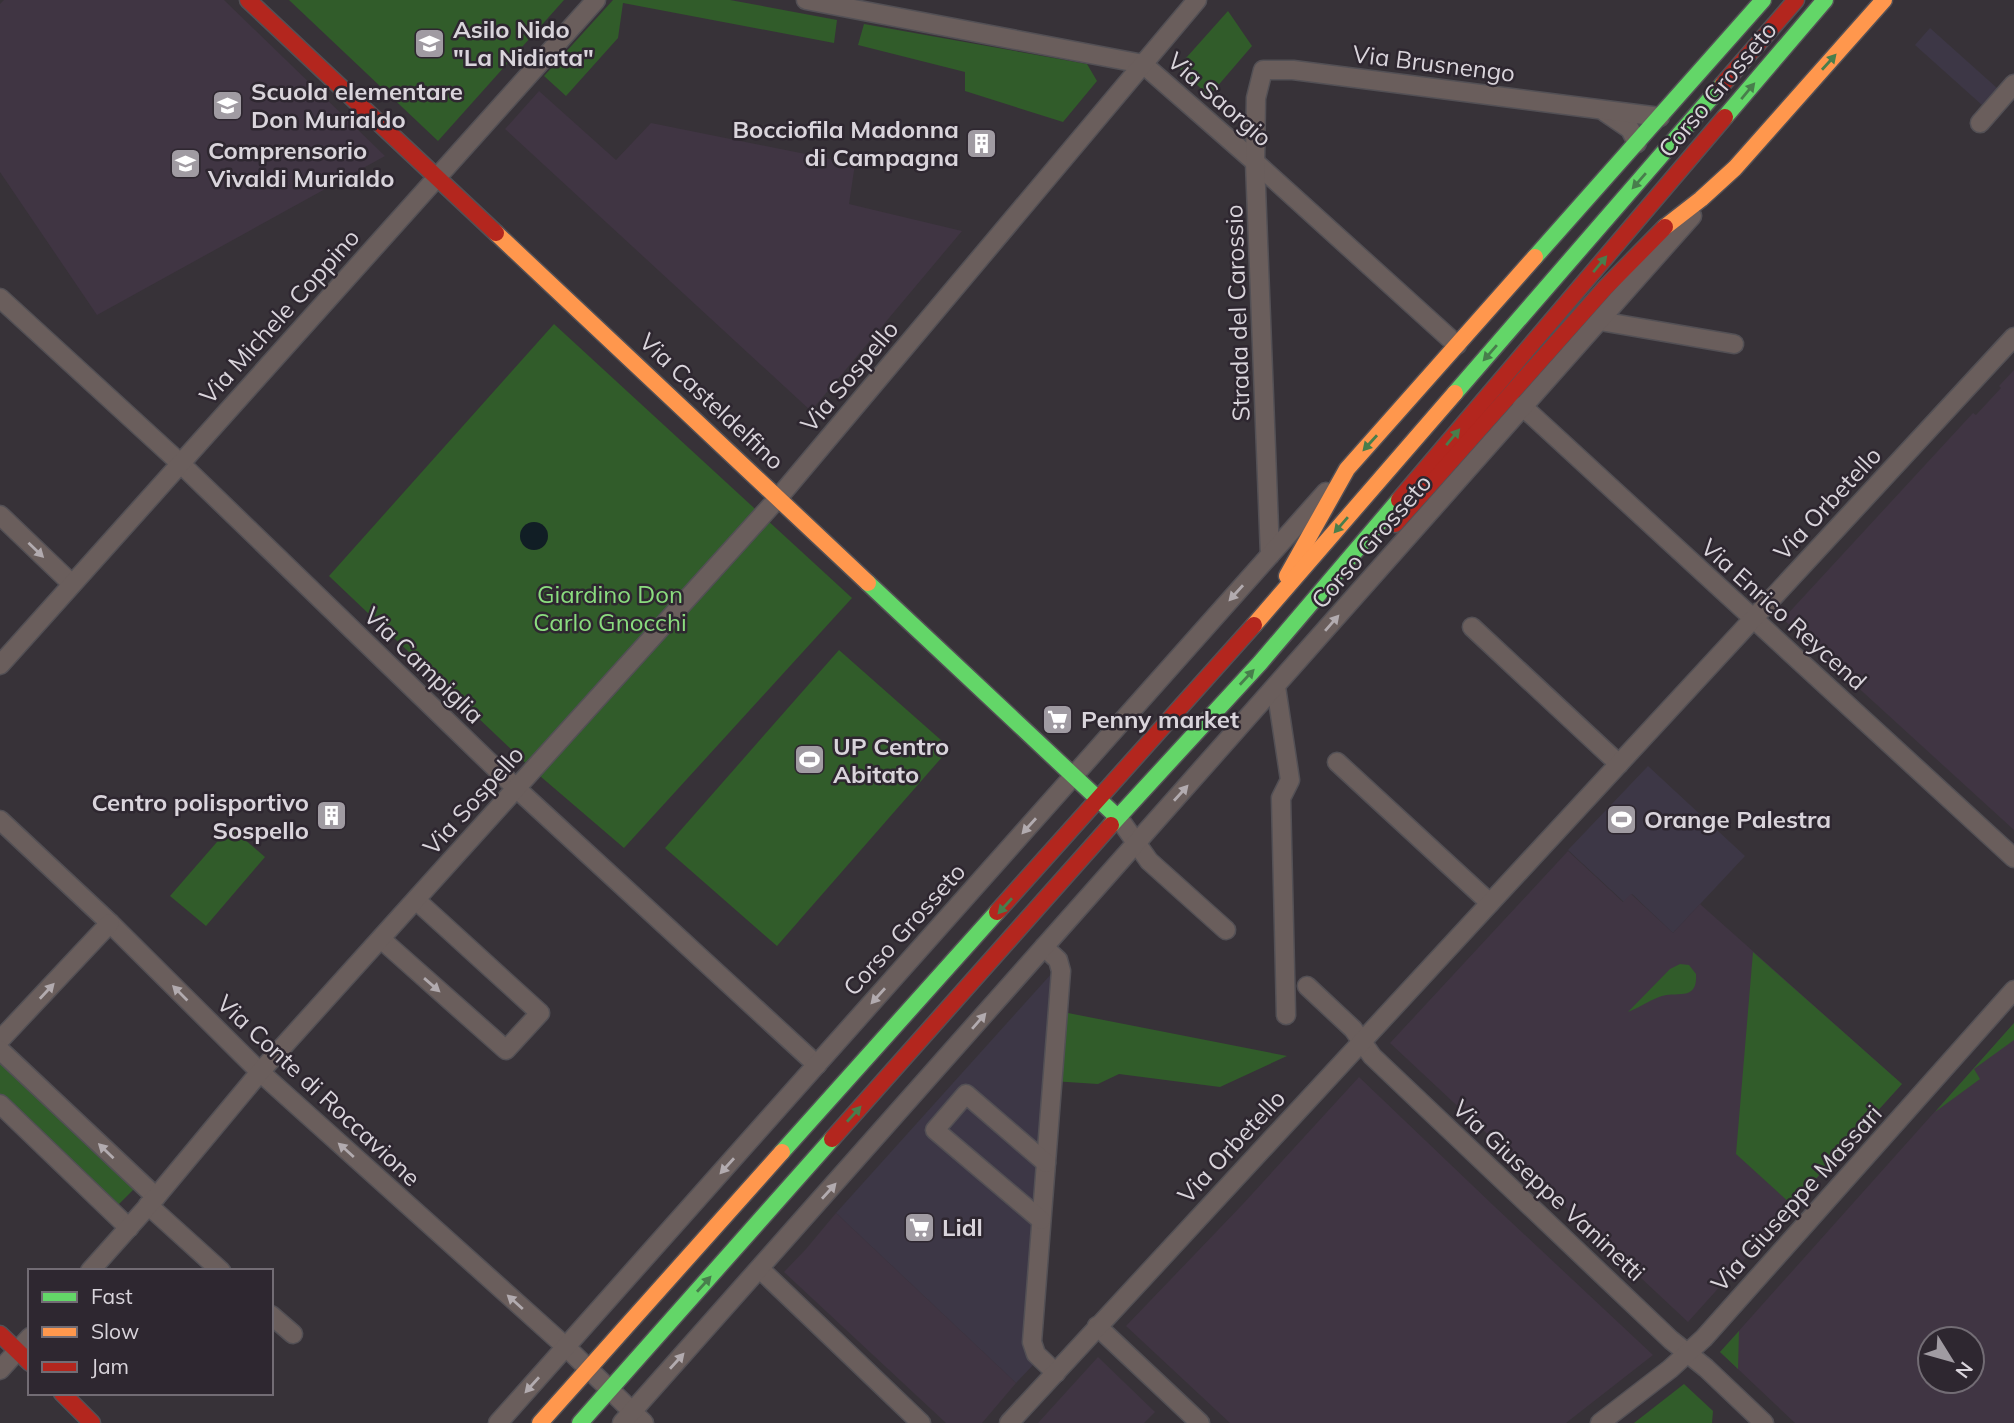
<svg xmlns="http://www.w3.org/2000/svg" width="2014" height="1423" font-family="Mulish,sans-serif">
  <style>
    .commercial { fill: #3d3746 }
    .built { fill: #403543; fill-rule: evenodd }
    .green { fill: #315c2a }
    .water { fill: #111e25 }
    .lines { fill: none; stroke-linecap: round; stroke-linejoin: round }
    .street-casing { stroke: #535055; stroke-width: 21 }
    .fast-casing { stroke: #535055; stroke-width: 19 }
    .slow-casing { stroke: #535055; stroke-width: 19 }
    .jam-casing { stroke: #535055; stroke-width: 19 }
    .street { stroke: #6a5e5c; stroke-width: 18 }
    .fast { stroke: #63d668; stroke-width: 16 }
    .slow { stroke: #ff974d; stroke-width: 16 }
    .jam { stroke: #b3261e; stroke-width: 16 }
    .oneway { fill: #487e4c }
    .oneway2 { fill: #b2abaf }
    .labels { text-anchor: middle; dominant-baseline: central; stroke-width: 5; stroke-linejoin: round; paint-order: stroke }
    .poi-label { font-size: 24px; font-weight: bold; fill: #d9d4db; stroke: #2e2730; text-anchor: start }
    .street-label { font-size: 24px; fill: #d9d4db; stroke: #2e2730 }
    .park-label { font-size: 24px; fill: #8adc7e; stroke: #2e2730 }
  </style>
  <rect width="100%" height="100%" fill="#373238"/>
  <g class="commercial">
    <polygon points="1930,28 1997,88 1982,105 1915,45"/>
    <polygon points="1648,766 1745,856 1673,933 1632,894 1624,902 1568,850"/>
    <polygon points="1052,973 1055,977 1026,1350 1033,1365 1016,1383 836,1213"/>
  </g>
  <g class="built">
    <polygon points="4,0 224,0 385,156 97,315 0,172 0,4"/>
    <polygon points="539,91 616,160 651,123 855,164 849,204 962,231 811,411 505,129"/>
    <polygon points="2014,370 2014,830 1783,619 1973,413 1976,415 2001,388 1999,386"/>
    <polygon points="1568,851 1623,902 1631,894 1673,933 1700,904 1902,1084 1688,1322 1390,1043"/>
    <path d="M2014,1023V1423H1795L1720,1352ZM1930,1339H1972V1381H1930Z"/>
    <polygon points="1359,1077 1494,1206 1653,1355 1566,1423 1230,1423 1126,1326 1242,1205"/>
    <polygon points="836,1213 1016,1383 982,1423 946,1423 784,1272 806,1249"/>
    <polygon points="1098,1357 1155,1412 1144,1423 1038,1423"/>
  </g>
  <g class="green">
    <polygon points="289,0 564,0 438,141"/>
    <polygon points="613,0 730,0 837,20 834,43 623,3 618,38 566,96 544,76"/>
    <polygon points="1228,11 1252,46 1209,96 1178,67"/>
    <polygon points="864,24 1087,64 1097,81 1063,122 965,91 965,72 858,45"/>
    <polygon points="554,324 852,598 624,848 533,770 329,576"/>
    <polygon points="839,650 950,748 777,946 665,848"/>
    <polygon points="230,827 265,857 206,926 170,896"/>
    <polygon points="1753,952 1902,1084 1792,1205 1736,1154"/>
    <path d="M1680,964L1689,965L1696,974C1698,1003 1675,990 1659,997C1648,1001 1639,1008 1628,1012L1670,969Z"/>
    <polygon points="1068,1013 1287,1056 1220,1087 1119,1074 1098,1084 1052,1081"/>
    <polygon points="2014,1023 2014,1040 1974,1069 1980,1079 1935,1112"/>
    <polygon points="0,1050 140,1183 112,1211 0,1104"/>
    <polygon points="1739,1331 1738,1369 1720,1352"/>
    <polygon points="1684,1384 1713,1411 1712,1423 1634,1423"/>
  </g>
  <circle class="water" cx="534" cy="536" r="14"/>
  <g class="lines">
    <defs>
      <g id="street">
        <polyline points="806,0 1143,64 1255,162 1457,345"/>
        <polyline points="1605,112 1630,129 1637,143"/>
        <polyline points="1980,123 2014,84"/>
        <polyline points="0,298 180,463 516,788 817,1065"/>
        <polyline points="1600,321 1734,344"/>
        <polyline points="1522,406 2014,858"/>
        <polyline points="0,515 72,584"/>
        <polyline points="1270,555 1255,162 1256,98 1263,70 1293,70 1660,117"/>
        <polyline points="1472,627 1619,764"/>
        <polyline points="0,665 596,0"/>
        <polyline points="1276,687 1290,780 1281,798 1286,1015"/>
        <polyline points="1337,762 1490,903"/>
        <polyline points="1118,817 1149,861 1226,930"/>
        <polyline points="0,820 110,923 260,1072 566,1347 644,1423"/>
        <polyline points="381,939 506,1050 540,1013 416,900"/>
        <polyline points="1044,947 1058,960 1061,971 1032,1342 1036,1354 1056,1373"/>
        <polyline points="1307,986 1353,1029 1372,1056 1671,1340 1706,1368 1764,1423"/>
        <polyline points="0,1040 110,923"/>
        <polyline points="0,1050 156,1197"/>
        <polyline points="0,1104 129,1228"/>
        <polyline points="148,1205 221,1271"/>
        <polyline points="1041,1220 935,1130 966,1094 1046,1163"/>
        <polyline points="760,1269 921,1423"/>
        <polyline points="90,1271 156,1197 260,1072 779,497 1197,0"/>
        <polyline points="271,1315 293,1334"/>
        <polyline points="1097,1326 1200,1423"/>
        <polyline points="0,1370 30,1337"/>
        <polyline points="498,1423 1326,492"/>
        <polyline points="622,1423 1692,216"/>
        <polyline points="1009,1423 2014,337"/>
        <polyline points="1600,1423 1670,1369 1704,1338 2014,990"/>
      </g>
      <g id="fast">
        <polyline points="1725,117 1825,0"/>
        <polyline points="1535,257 1763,0"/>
        <polyline points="1455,393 1723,84"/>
        <polyline points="868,583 1112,812"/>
        <polyline points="1111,825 1260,663 1399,500"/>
        <polyline points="782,1152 997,912"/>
        <polyline points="580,1423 832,1139"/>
      </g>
      <g id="slow">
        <polyline points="1665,227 1701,199 1735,168 1884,0"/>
        <polyline points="496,233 868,583"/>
        <polyline points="1287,576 1347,469 1535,257"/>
        <polyline points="1254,625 1455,393"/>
        <polyline points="540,1423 782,1152"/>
      </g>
      <g id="jam">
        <polyline points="248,0 496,233"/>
        <polyline points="1723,84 1796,0"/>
        <polyline points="1399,500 1725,117"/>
        <polyline points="1395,524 1605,288 1665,227"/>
        <polyline points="997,912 1254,625"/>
        <polyline points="832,1139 1111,825"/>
        <polyline points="0,1334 30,1363"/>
        <polyline points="62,1393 92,1423"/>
      </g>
    </defs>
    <use href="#street" class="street-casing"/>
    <use href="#fast" class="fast-casing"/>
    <use href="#slow" class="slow-casing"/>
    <use href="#jam" class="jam-casing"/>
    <use href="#street" class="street"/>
    <use href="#fast" class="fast"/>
    <use href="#slow" class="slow"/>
    <use href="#jam" class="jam"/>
  </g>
  <defs><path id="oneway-solid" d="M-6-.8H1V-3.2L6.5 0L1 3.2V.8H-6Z" transform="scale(1.75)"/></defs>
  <g class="oneway">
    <use href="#oneway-solid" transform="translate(1829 62) rotate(-48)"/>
    <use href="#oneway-solid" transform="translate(1748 91) rotate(-50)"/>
    <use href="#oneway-solid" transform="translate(1639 181) rotate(131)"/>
    <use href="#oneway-solid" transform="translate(1600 264) rotate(-50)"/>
    <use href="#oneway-solid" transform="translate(1490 353) rotate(131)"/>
    <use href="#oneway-solid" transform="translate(1453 437) rotate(-50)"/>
    <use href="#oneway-solid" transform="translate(1370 443) rotate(132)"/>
    <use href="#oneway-solid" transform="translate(1341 525) rotate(131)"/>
    <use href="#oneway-solid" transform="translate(1247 677) rotate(-47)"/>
    <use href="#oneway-solid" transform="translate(1005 906) rotate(132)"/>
    <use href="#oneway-solid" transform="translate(854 1114) rotate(-48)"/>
    <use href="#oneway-solid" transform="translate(704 1284) rotate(-48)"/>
  </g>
  <g class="oneway2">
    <use href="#oneway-solid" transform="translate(36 550) rotate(44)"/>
    <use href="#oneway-solid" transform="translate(1236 593) rotate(132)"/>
    <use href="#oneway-solid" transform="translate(1332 623) rotate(-49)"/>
    <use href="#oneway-solid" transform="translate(1181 793) rotate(-48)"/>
    <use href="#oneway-solid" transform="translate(1029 826) rotate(132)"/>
    <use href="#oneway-solid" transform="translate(432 985) rotate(41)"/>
    <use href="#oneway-solid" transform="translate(47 991) rotate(-47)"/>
    <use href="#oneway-solid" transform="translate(180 993) rotate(-135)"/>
    <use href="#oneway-solid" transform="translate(878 996) rotate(132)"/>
    <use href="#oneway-solid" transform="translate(979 1021) rotate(-49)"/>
    <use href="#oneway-solid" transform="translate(346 1150) rotate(-138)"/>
    <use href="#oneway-solid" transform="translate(106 1151) rotate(-136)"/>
    <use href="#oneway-solid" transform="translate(727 1166) rotate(132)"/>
    <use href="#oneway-solid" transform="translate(829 1191) rotate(-48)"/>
    <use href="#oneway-solid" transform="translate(515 1302) rotate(-138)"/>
    <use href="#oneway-solid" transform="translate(677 1361) rotate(-48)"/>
    <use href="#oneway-solid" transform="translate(532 1385) rotate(132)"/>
  </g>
  <defs>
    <symbol id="school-square" viewBox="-11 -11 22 22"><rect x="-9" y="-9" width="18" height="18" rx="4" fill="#a09ba2" stroke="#2e2730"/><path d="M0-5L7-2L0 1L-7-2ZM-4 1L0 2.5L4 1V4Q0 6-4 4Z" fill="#fff"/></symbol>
    <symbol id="building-square" viewBox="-11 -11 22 22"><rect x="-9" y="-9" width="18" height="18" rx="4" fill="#a09ba2" stroke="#2e2730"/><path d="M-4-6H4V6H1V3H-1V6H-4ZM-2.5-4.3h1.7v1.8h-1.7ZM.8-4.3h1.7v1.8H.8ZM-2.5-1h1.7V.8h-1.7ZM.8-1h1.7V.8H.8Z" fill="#fff"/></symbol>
    <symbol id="supermarket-square" viewBox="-11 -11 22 22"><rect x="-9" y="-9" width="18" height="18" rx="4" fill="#a09ba2" stroke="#2e2730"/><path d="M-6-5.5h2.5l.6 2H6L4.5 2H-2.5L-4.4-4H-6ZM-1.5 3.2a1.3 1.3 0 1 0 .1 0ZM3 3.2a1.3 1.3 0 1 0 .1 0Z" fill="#fff"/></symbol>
    <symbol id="stadium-square" viewBox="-11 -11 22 22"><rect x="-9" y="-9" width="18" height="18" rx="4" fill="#a09ba2" stroke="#2e2730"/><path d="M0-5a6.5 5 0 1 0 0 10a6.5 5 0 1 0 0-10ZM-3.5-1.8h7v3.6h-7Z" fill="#fff"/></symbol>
  </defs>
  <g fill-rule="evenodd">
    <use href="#school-square" x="412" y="26" width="35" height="35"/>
    <use href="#school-square" x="210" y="88" width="35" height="35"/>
    <use href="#building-square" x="964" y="126" width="35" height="35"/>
    <use href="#school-square" x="168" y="146" width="35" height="35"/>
    <use href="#supermarket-square" x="1040" y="702" width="35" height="35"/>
    <use href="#stadium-square" x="792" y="742" width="35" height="35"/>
    <use href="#building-square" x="314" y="798" width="35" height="35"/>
    <use href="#stadium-square" x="1604" y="802" width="35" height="35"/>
    <use href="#supermarket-square" x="902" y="1210" width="35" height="35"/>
  </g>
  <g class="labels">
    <g class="poi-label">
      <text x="453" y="29">Asilo Nido<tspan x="453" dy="28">"La Nidiata"</tspan></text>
      <text x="251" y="91">Scuola elementare<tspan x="251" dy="28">Don Murialdo</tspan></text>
      <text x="959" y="129" text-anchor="end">Bocciofila Madonna<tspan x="959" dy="28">di Campagna</tspan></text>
      <text x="208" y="150">Comprensorio<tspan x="208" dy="28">Vivaldi Murialdo</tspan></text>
      <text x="1081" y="719">Penny market</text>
      <text x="833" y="746">UP Centro<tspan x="833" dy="28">Abitato</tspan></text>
      <text x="309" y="802" text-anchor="end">Centro polisportivo<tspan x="309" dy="28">Sospello</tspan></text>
      <text x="1644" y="819">Orange Palestra</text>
      <text x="942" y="1227">Lidl</text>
    </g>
    <g class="street-label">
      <text transform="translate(1434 63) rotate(7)">Via Brusnengo</text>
      <text transform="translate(1717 89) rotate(-50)">Corso Grosseto</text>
      <text transform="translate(1220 99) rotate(41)">Via Saorgio</text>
      <text transform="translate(1237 313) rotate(-92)">Strada del Carossio</text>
      <text transform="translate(279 316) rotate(-48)">Via Michele Coppino</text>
      <text transform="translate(849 376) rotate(-50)">Via Sospello</text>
      <text transform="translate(712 401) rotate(43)">Via Casteldelfino</text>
      <text transform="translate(1827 503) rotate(-47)">Via Orbetello</text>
      <text transform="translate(1371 541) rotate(-49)">Corso Grosseto</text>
      <text transform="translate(1784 614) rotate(42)">Via Enrico Reycend</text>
      <text transform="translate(424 665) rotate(44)">Via Campiglia</text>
      <text transform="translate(473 800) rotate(-48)">Via Sospello</text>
      <text transform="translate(904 929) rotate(-48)">Corso Grosseto</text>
      <text transform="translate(319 1090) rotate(43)">Via Conte di Roccavione</text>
      <text transform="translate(1231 1146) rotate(-47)">Via Orbetello</text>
      <text transform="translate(1549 1190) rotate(43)">Via Giuseppe Vaninetti</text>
      <text transform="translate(1796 1198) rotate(-48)">Via Giuseppe Massari</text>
    </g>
    <g class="park-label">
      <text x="610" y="594">Giardino Don<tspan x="610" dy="28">Carlo Gnocchi</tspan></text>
    </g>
  </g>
  <rect x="28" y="1269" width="245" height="126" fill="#2e2730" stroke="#726c74" stroke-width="2"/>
  <rect x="42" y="1292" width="35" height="10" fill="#63d668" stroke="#726c74" stroke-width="2"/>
  <text x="91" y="1304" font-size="21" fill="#d9d4db">Fast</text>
  <rect x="42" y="1327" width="35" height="10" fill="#ff974d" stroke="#726c74" stroke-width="2"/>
  <text x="91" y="1339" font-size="21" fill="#d9d4db">Slow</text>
  <rect x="42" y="1362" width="35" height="10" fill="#b3261e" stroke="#726c74" stroke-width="2"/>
  <text x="91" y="1374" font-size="21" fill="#d9d4db">Jam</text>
  <g transform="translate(1951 1360) rotate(127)"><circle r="33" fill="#2e2730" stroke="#726c74" stroke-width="2"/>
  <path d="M0-5L12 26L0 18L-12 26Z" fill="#a09ba2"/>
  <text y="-10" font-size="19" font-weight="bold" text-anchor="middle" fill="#d9d4db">N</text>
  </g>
</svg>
